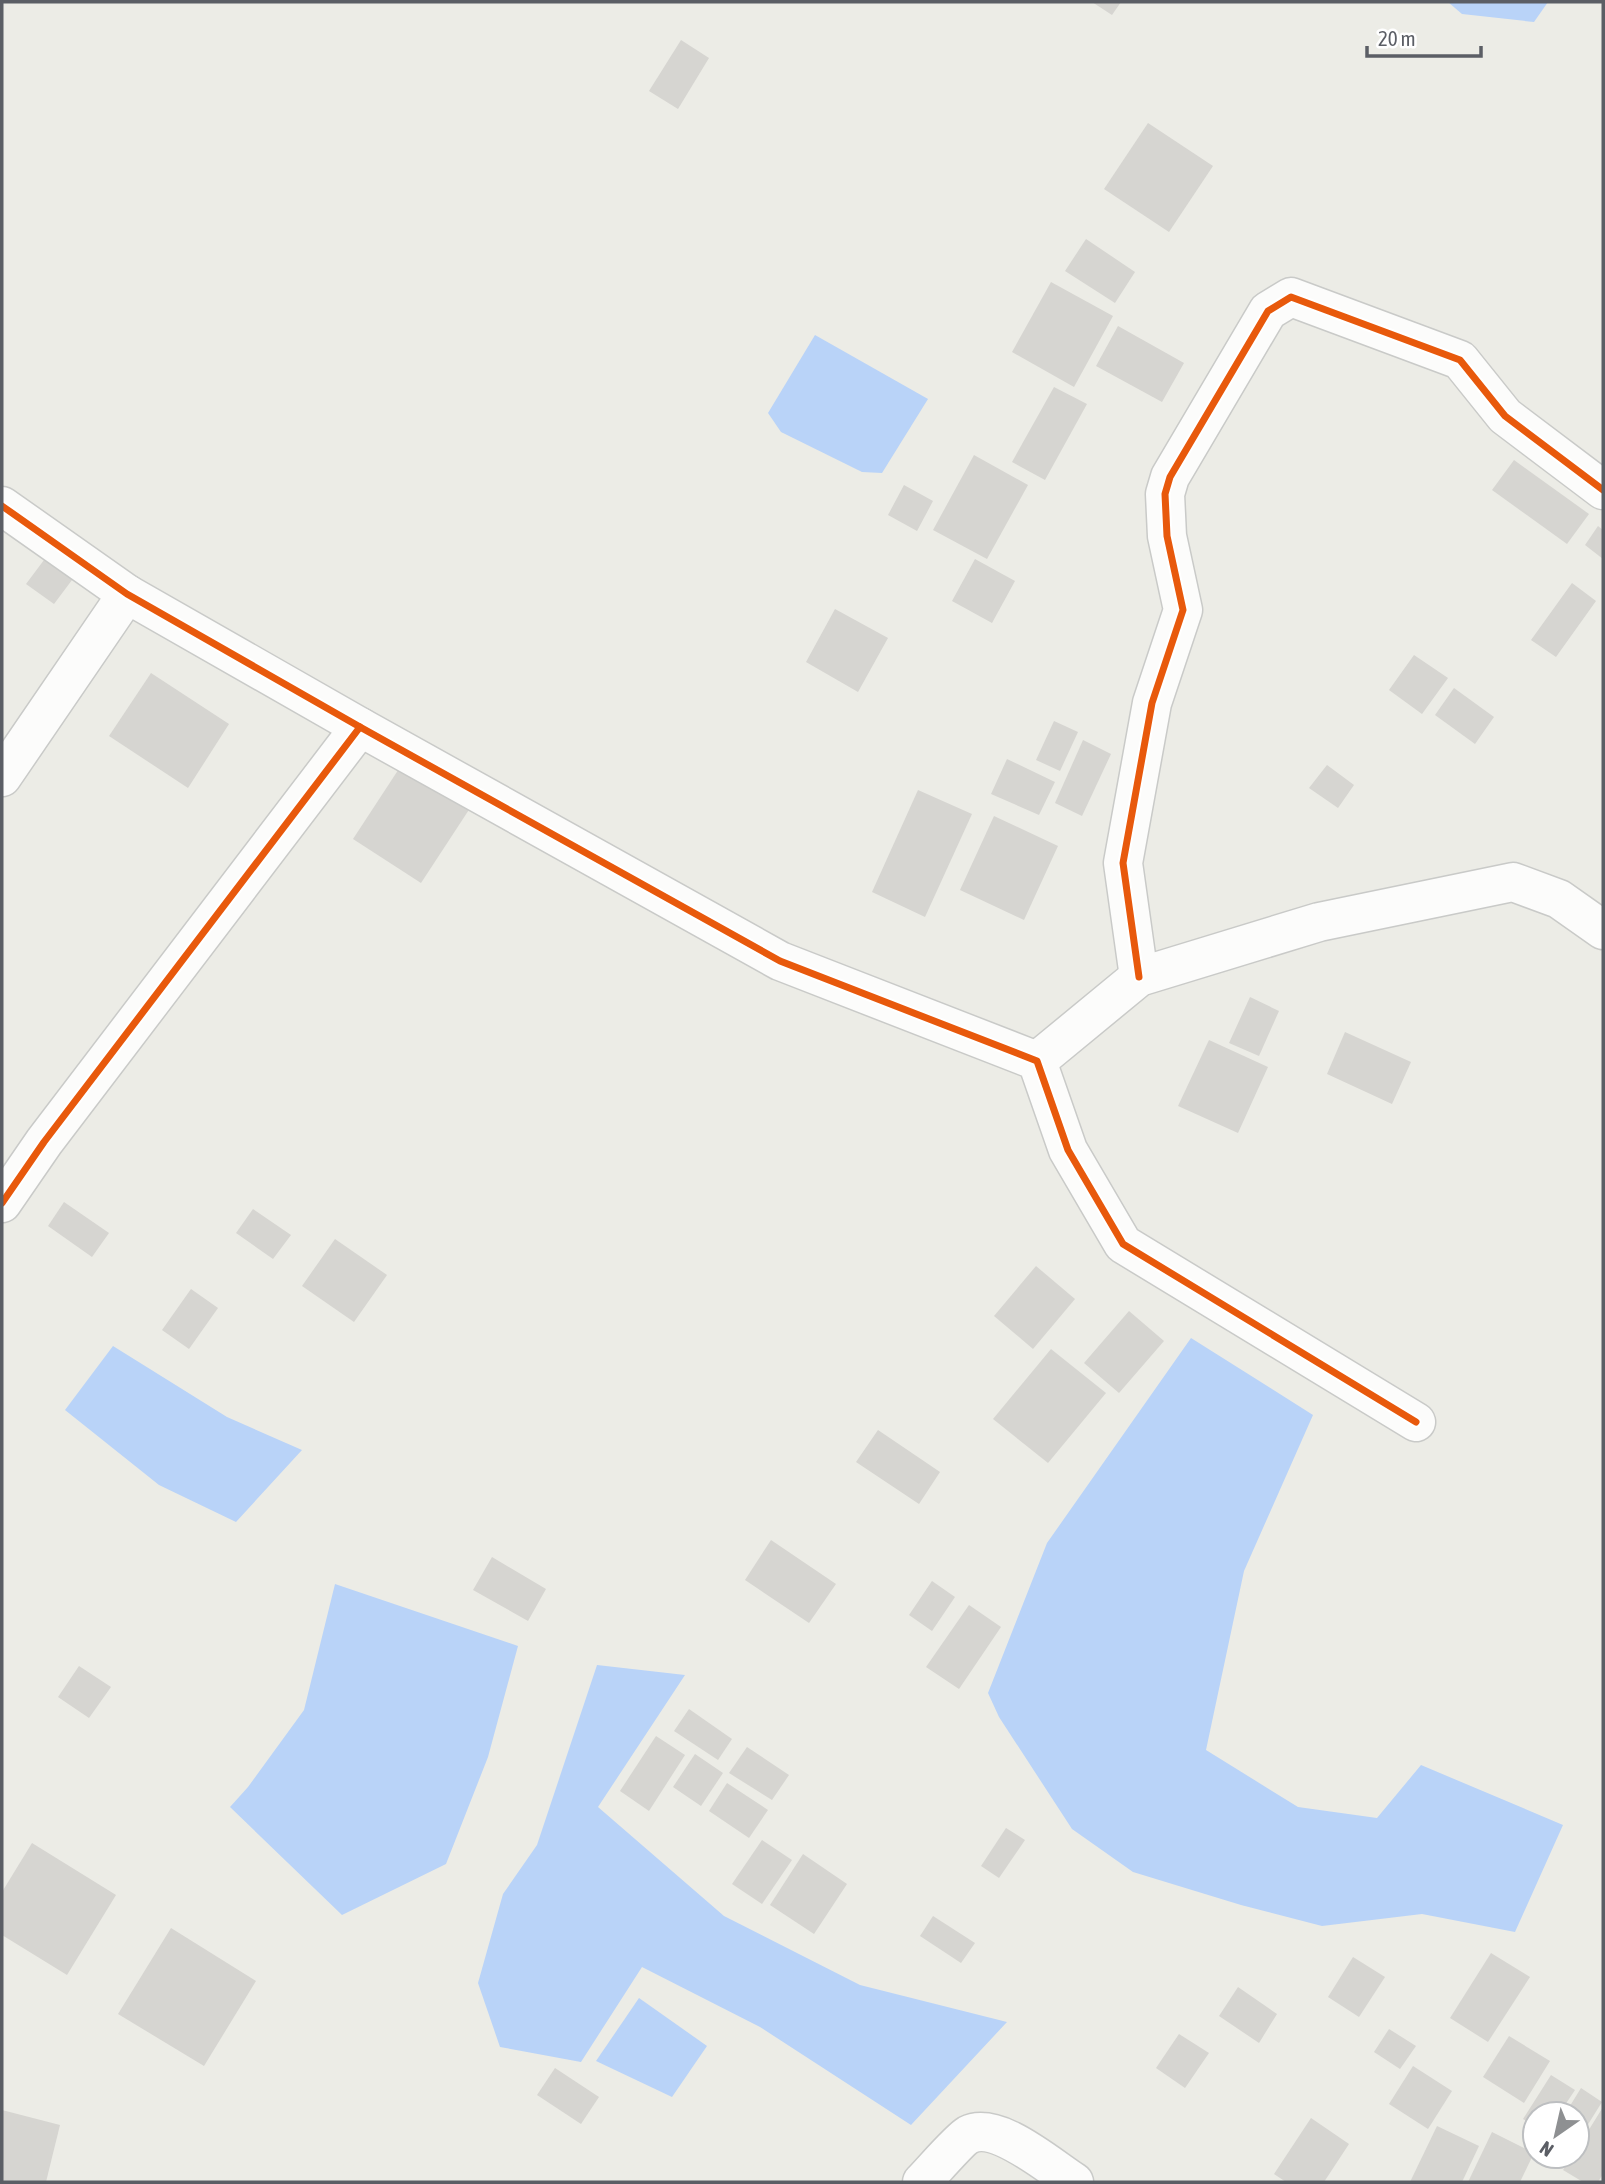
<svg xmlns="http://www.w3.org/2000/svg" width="1605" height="2184" font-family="'Asap Condensed',sans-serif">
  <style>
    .water { fill: #b9d3f8 }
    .building { fill: #d6d5d1 }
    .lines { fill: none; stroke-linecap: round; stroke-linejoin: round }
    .minor-casing { stroke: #c9cac8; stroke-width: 41 }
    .minor { stroke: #fcfcfb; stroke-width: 38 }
    .cycleway-casing { stroke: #fff; stroke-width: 11 }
    .cycleway { stroke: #e8590c; stroke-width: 7 }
  </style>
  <rect width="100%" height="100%" fill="#ecece6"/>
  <g class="water">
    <polygon points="1448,2 1548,2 1534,22 1462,14"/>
    <polygon points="815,335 928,399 882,473 862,472 781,432 768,413"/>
    <polygon points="1191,1338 1313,1415 1244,1571 1206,1750 1298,1807 1377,1818 1421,1765 1563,1825 1515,1932 1422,1914 1322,1926 1241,1905 1133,1872 1072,1829 999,1717 988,1693 1047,1543"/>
    <polygon points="113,1346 227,1417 302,1450 236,1522 159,1485 65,1410"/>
    <polygon points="335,1584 518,1646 488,1757 446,1864 342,1915 230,1807 248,1787 304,1710"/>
    <polygon points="597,1665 685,1675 598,1807 724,1916 860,1985 1007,2022 911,2125 760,2027 642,1967 581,2062 500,2047 478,1983 503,1894 537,1845"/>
    <polygon points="639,1998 707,2046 672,2097 596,2061"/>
  </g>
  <g class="building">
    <polygon points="1092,2 1121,2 1112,15"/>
    <polygon points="681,40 709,58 678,109 649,91"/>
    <polygon points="1148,123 1213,166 1169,232 1104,189"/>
    <polygon points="1086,239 1135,272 1115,303 1065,271"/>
    <polygon points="1051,282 1113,316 1074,387 1012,352"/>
    <polygon points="1118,326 1184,363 1162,402 1096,366"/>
    <polygon points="1054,387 1087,404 1045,480 1012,462"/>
    <polygon points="974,455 1028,485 987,559 933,530"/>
    <polygon points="1514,460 1589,514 1567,544 1492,490"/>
    <polygon points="904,485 933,501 917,531 888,515"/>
    <polygon points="1598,526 1603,530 1603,559 1585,545"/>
    <polygon points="50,552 78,572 54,604 26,584"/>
    <polygon points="975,559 1015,581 992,623 952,601"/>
    <polygon points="1572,583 1596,601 1556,657 1531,640"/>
    <polygon points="835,609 888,638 858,692 806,662"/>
    <polygon points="1414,655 1448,678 1422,714 1389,690"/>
    <polygon points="151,673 229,724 188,788 109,736"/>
    <polygon points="1454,688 1494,717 1475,744 1435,715"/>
    <polygon points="1054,721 1078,732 1060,771 1036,760"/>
    <polygon points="1083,740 1111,754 1082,816 1055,803"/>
    <polygon points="408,755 476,799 421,883 353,839"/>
    <polygon points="1007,759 1055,782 1039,815 991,794"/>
    <polygon points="1327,765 1354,785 1338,808 1309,788"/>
    <polygon points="918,790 972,814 925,917 872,892"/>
    <polygon points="994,816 1058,846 1024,920 960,890"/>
    <polygon points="1250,997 1279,1011 1259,1056 1229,1043"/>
    <polygon points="1345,1032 1411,1062 1392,1104 1327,1074"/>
    <polygon points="1209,1040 1268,1067 1238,1133 1178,1106"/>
    <polygon points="64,1202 109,1233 92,1257 48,1226"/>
    <polygon points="253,1209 291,1235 273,1259 236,1233"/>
    <polygon points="335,1239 387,1275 354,1322 302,1286"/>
    <polygon points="1036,1266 1075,1299 1033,1349 994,1316"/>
    <polygon points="191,1289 218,1308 189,1349 162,1330"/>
    <polygon points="1129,1311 1164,1341 1119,1393 1084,1363"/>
    <polygon points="1051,1349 1106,1393 1048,1463 993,1419"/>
    <polygon points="878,1430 940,1472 919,1504 856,1462"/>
    <polygon points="771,1540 836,1584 809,1623 745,1580"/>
    <polygon points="492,1557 546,1589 528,1621 473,1590"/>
    <polygon points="932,1581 955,1597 932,1631 909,1615"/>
    <polygon points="969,1605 1001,1627 959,1689 926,1667"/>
    <polygon points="79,1666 111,1687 89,1718 58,1697"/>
    <polygon points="689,1709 732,1739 718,1760 674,1731"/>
    <polygon points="656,1736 685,1755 649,1811 620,1791"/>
    <polygon points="747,1747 789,1775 772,1800 729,1773"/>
    <polygon points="695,1754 723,1773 701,1806 673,1787"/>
    <polygon points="727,1783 768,1810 749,1838 709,1811"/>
    <polygon points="1006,1828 1025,1840 999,1878 981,1866"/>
    <polygon points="762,1840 792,1860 762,1904 732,1884"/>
    <polygon points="32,1843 116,1895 67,1975 2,1935 2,1892"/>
    <polygon points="803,1854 847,1884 814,1934 770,1905"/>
    <polygon points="933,1916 975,1943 961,1963 920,1936"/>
    <polygon points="171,1928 256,1981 204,2066 118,2014"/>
    <polygon points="1491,1953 1530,1977 1488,2042 1450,2018"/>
    <polygon points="1353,1957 1385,1977 1359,2017 1328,1997"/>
    <polygon points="1238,1987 1277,2014 1259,2043 1219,2016"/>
    <polygon points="1389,2029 1416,2046 1400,2069 1374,2052"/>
    <polygon points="1179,2034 1209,2053 1185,2088 1156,2068"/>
    <polygon points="1509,2036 1550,2061 1524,2103 1483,2077"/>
    <polygon points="1413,2066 1452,2091 1428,2129 1389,2104"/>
    <polygon points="555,2068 599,2097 581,2124 537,2095"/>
    <polygon points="1551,2075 1575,2090 1559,2114 1535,2114 1535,2126 1523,2119"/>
    <polygon points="1581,2088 1602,2102 1577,2142 1577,2114 1565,2114"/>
    <polygon points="1603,2107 1603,2174 1598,2182 1583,2182 1563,2170 1572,2156 1577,2156 1577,2149"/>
    <polygon points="2,2110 60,2125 46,2182 2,2182"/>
    <polygon points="1311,2118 1349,2144 1324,2182 1286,2182 1274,2174"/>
    <polygon points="1437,2126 1479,2146 1462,2182 1410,2182"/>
    <polygon points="1492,2132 1534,2153 1520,2182 1468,2182"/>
  </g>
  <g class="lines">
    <defs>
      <g id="minor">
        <polyline points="2,506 127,594 360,727 780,961 1037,1061 1068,1150 1123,1244 1416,1422"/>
        <polyline points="2,777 127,594"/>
        <polyline points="1139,977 1123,863 1152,703 1183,610 1167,536 1165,494 1170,477 1268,311 1291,297 1460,360 1505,416 1603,490"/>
        <polyline points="1037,1061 1139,977 1319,922 1513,882 1559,899 1603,930"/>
        <polyline points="2,1203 44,1142 360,727"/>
        <path d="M922,2182C931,2173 959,2140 968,2135C997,2120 1050,2167 1074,2182"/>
      </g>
    </defs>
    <use href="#minor" class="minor-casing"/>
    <use href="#minor" class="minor"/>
    <defs>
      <g id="cycleway">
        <polyline points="2,506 127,594 360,727 780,961 1037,1061 1068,1150 1123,1244 1416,1422"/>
        <polyline points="1139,977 1123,863 1152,703 1183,610 1167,536 1165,494 1170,477 1268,311 1291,297 1460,360 1505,416 1603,490"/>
        <polyline points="2,1203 44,1142 360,727"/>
      </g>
    </defs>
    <use href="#cycleway" class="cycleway-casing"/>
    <use href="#cycleway" class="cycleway"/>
  </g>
  <rect width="1605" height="2184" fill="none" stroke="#5b5e65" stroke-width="7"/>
  <g transform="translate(1556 2135) rotate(214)"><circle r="33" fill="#ffffff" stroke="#bdbfc1" stroke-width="2"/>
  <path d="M0-5L12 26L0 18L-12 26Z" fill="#8e9092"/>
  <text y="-10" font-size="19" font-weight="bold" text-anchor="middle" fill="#5b5e65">N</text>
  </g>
  <path d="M1367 46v10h114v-10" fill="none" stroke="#5b5e65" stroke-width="3.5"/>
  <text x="1378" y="46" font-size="21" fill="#5b5e65" stroke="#ffffff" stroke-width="5" paint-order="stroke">20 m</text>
</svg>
